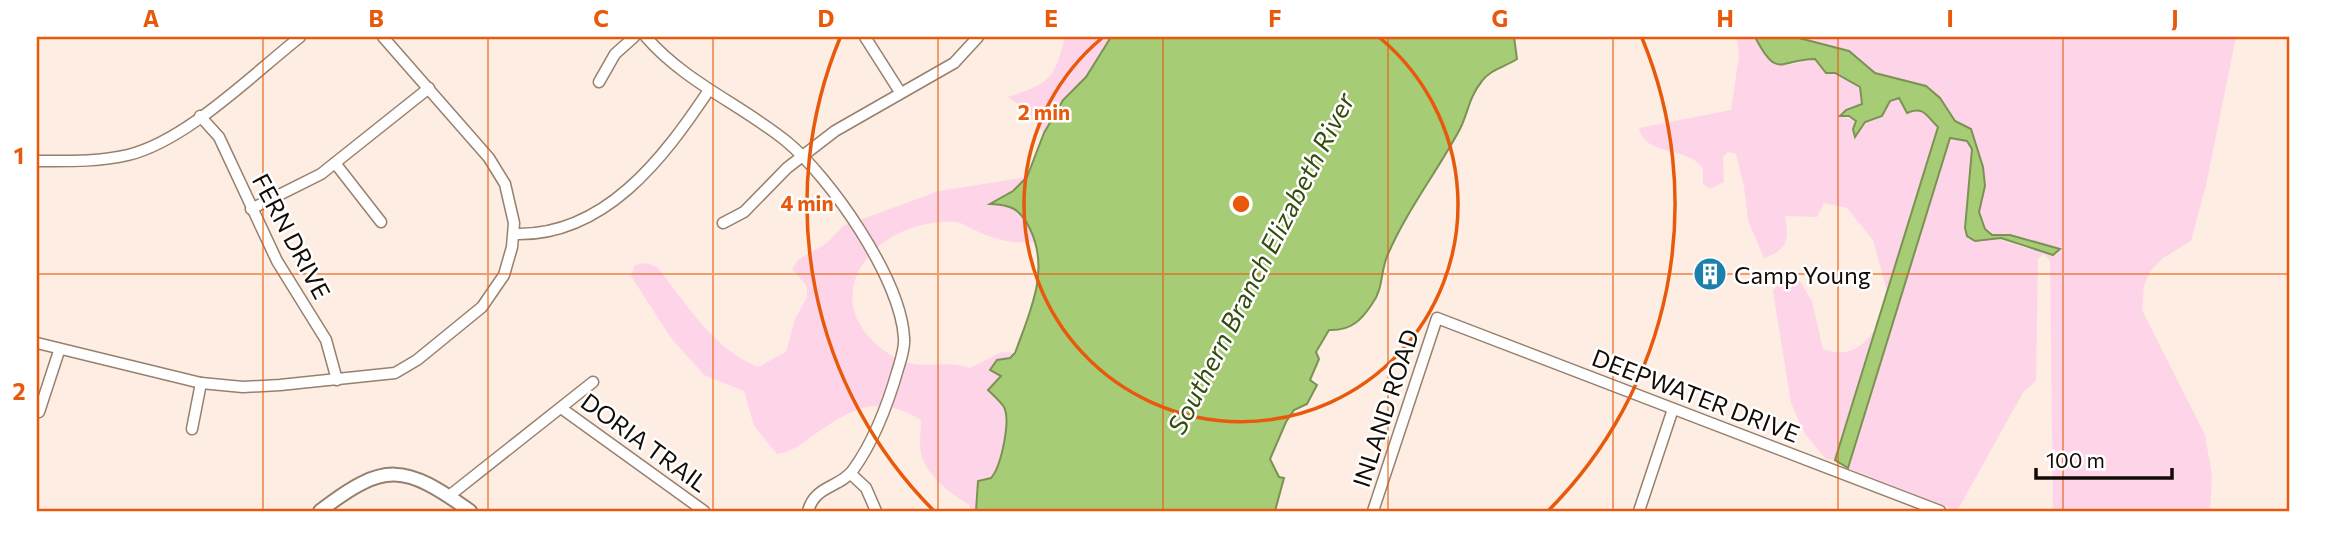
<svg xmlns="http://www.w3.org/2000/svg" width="2326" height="548" font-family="Commissioner,sans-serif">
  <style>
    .green { fill: #fed5e8 }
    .water { fill: #a6cc75; stroke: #7a9253; stroke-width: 2 }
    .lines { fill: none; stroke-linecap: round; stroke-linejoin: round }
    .minor-casing { stroke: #97806e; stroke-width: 13 }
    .tertiary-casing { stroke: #97806e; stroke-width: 16 }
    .minor { stroke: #fff; stroke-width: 10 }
    .tertiary { stroke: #fff; stroke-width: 12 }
    .grid { fill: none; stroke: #e8590c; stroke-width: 2; stroke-opacity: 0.55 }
    .ring { fill: none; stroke: #e8590c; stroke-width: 3.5 }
    .labels { text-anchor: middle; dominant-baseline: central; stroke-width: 5; stroke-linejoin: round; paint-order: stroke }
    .street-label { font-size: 24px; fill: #130b05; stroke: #fff }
    .poi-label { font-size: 24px; fill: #130b05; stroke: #fff; text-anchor: start }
    .water-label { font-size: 26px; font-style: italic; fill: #344b0c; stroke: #fff }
    .centre { fill: #e8590c; stroke: #fff; stroke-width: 3.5 }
    .ring-label { font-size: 21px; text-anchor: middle; font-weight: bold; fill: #e8590c; stroke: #fff; stroke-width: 5; stroke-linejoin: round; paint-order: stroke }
    .neatline { fill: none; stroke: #e8590c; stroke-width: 2.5 }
    .grid-label { font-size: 23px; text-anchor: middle; font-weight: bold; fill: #e8590c }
  </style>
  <rect width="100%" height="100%" fill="#fdede2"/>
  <g class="green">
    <path d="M1065,37H1111L1086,77L1063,100L1044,133L1027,111L1008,97C1050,83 1054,80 1065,37Z"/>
    <path d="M1737,37H1755L1772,62L1789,65L1815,59L1826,73H1835L1860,87L1862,104L1841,116L1857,121L1856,136L1864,122L1882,116L1890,100L1899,98L1902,106L1924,111L1938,127L1887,291L1873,240L1847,208L1824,203L1817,217L1785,216C1790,239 1787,250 1764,258L1748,220L1744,187L1736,154L1728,152L1723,157L1724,182L1710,189L1703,184V168C1685,145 1645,157 1639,128L1731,110L1739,56Z"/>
    <polygon points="1795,37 2236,37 2206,185 2191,241 2163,258 2151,270 2144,285 2142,310 2205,435 2212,475 2210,511 2053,511 2050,261 2044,254 2038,259 2036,381 2024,391 1957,511 1848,468 1950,138 1967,141 1972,149 1965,227 1967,236 1975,241 1992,237 2026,248 2059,250 2010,235 1992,235 1985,229 1979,212 1985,186 1983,167 1971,129 1955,121 1940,98 1901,79 1875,73 1841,48"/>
    <path d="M1027,177L1013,191L992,204C1022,206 1024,217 1037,242C1016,244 999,241 979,232C971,229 964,223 955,222C871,218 808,303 892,356C918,373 943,358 970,368L1002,352L1015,353L990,370L1001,376C1004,406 1014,455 990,478L978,481L976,511H969L970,505C952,495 926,476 921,453C919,443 921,430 921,420C876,393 851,409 811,437C800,445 791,452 777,454L754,426L744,391L704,375L671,338L631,276L635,265L646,263L657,267C687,304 713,349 758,367L786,352L795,319L807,298V286L792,269L798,260L827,243L843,226L939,191Z"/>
    <path d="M1782,278L1799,280L1812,301L1823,349C1846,357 1860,350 1875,330L1835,460L1826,459L1805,434L1791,403L1773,291Z"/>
  </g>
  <g class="water">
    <path d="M1111,37H1514L1517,59C1505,67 1491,69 1482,81C1469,97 1468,113 1460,129C1437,172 1407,210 1388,254C1380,271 1384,288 1372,304C1361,321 1350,331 1329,330L1316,352L1319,359L1310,380L1317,385L1307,404L1294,410L1286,422L1270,459L1279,477L1284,478L1275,511H976L978,481L991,478C1001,467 1011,421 1004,407C1000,401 993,395 988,390L1001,376L990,370L997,360L1010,358L1015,353C1030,312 1051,269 1029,227C1019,208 1011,205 990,204L1013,191L1027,177L1044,133L1063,100L1086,77Z"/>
    <path d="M1755,37H1795L1849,51L1875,73L1926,86L1940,98L1955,121L1971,129L1983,167L1985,186L1979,212L1985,229L1992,235H2010L2060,249L2053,255L2001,238L1975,241L1967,236L1965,228L1972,149L1967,141L1950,138L1848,468L1835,460L1938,127C1927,117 1924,105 1907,113L1899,98L1890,101L1882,116L1865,122L1855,137L1853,129L1856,121L1849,116H1840L1846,110L1862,104L1860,87L1835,73H1826L1815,59C1780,59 1778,81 1755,37Z"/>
  </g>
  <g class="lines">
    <defs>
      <g id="minor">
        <path d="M646,37C685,82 740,104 786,141C830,177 901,279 904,338C905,348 901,359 898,369C888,404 874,441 853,470C840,488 815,485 808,511"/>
        <polyline points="865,37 900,92"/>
        <polyline points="599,82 615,54 634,37"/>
        <polyline points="200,116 219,137 277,261 326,340 337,380"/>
        <path d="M37,161C67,161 98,162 128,155C186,141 253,74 300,37"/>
        <polyline points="335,163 381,222"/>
        <polyline points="251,209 321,174 429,88"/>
        <polyline points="723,223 744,212 787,168 835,131 954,63 978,37"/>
        <path d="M514,234C604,237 663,159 709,90"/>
        <polyline points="37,343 201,383 243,387 280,385 395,373 417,360 482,307 504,275 512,247 514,223 505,184 489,158 383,37"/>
        <polyline points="561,408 704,511"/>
        <polyline points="39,412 59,351"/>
        <polyline points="192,429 201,383"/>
        <polyline points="851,474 866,488 876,511"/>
        <polyline points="449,496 593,382"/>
        <polyline points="1373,511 1437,318 1940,511"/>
        <polyline points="1639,511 1673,409"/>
      </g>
      <path id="tertiary" d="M320,511C385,461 404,464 470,511"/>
    </defs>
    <use href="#minor" class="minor-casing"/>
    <use href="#tertiary" class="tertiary-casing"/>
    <use href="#minor" class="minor"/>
    <use href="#tertiary" class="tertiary"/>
  </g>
  <path class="grid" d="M263,37V511M488,37V511M713,37V511M938,37V511M1163,37V511M1388,37V511M1613,37V511M1838,37V511M2063,37V511M37,274H2289"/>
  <g class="ring">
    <path d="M1380 38A217 217 0 1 1 1102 38"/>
    <path d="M934 511A434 434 0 0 1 840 38M1642 38A434 434 0 0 1 1548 511"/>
  </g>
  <defs>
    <symbol id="building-disc" viewBox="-11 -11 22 22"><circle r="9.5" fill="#1c80ab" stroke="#fff"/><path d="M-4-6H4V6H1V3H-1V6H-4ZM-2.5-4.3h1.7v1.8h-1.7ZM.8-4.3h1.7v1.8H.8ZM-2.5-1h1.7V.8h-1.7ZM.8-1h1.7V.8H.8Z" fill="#fff"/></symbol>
  </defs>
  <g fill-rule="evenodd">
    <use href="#building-disc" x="1691" y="255" width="38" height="38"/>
  </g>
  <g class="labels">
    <g class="street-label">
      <text transform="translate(292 236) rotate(62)">FERN DRIVE</text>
      <text transform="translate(1696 395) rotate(21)">DEEPWATER DRIVE</text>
      <text transform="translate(1385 408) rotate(-72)">INLAND ROAD</text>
      <text transform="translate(645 442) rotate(36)">DORIA TRAIL</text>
    </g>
    <g class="poi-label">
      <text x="1734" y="274">Camp Young</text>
    </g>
    <g class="water-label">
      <text transform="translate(1260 263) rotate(-63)">Southern Branch Elizabeth River</text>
    </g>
  </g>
  <circle cx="1241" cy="204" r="10" class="centre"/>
  <g class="ring-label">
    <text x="1044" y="120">2 min</text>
    <text x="807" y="211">4 min</text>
  </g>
  <rect width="2326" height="548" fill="none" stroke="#ffffff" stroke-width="77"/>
  <path d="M2036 468v10h136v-10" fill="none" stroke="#130b05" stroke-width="3.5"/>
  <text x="2046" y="468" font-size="21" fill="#130b05" stroke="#ffffff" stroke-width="5" paint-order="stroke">100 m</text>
  <rect x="38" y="38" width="2250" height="472" class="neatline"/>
  <g class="grid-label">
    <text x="151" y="27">A</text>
    <text x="376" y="27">B</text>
    <text x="601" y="27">C</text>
    <text x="826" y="27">D</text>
    <text x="1051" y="27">E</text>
    <text x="1275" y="27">F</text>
    <text x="1500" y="27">G</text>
    <text x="1725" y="27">H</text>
    <text x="1950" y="27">I</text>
    <text x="2175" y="27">J</text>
    <text x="19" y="164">1</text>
    <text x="19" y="400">2</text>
  </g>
</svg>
